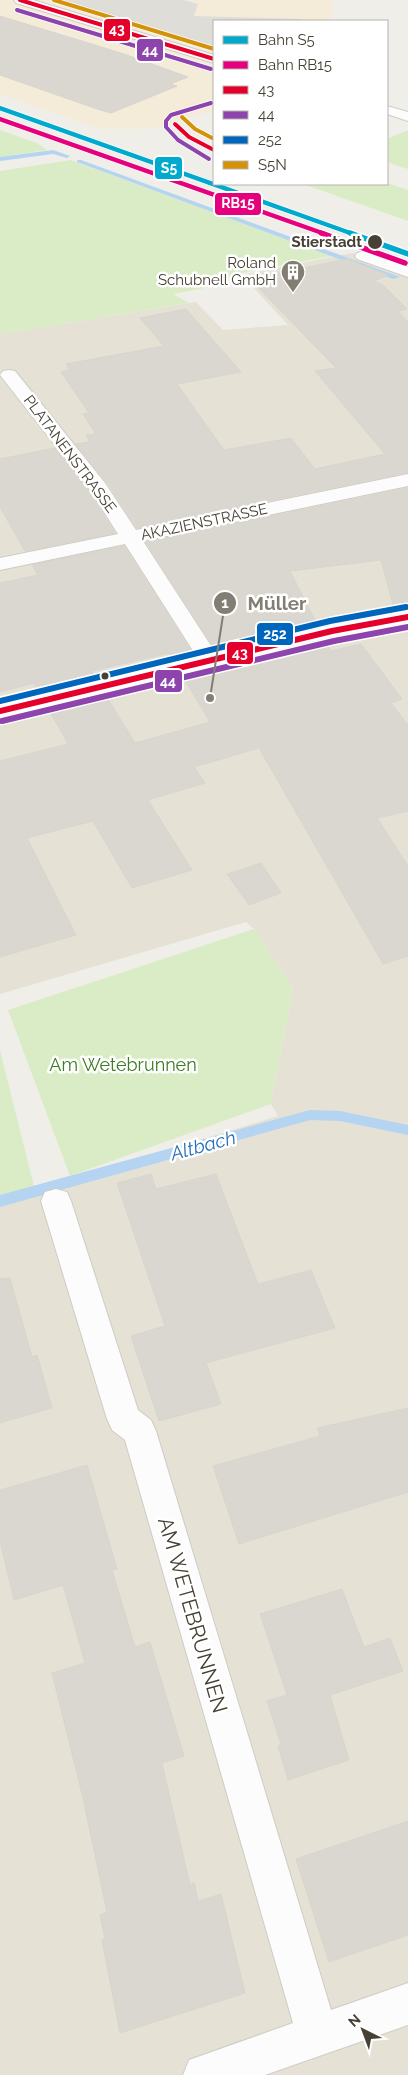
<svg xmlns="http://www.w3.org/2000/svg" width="408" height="2075" font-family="Raleway,sans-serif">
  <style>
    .residential { fill: #e5e1d5 }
    .commercial { fill: #f4ebd9 }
    .green { fill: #daecc6 }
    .parking { fill: #dfddd8 }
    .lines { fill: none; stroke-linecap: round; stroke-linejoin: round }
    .stream { fill: #b4d4f2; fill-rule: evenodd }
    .building { fill: #dad7d0; stroke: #d8d5ce }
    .minor-casing { stroke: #ceccc5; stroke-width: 2 }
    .minor { fill: #fdfcfc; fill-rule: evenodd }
    .bus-1-far1-casing { stroke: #fff; stroke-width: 5.5 }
    .bus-1-casing { stroke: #fff; stroke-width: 9 }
    .bus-2-far1-casing { stroke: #fff; stroke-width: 5.5 }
    .bus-2-casing { stroke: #fff; stroke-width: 9 }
    .bus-3-casing { stroke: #fff; stroke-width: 9 }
    .bus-4-casing { stroke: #fff; stroke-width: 5.5 }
    .bus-1-far1 { stroke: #e4002b; stroke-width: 4 }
    .bus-1 { stroke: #e4002b; stroke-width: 6 }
    .bus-2-far1 { stroke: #8e44ad; stroke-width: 4 }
    .bus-2 { stroke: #8e44ad; stroke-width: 6 }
    .bus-3 { stroke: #0065bd; stroke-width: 6 }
    .bus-4 { stroke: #d4920a; stroke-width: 4 }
    .rail-1-far1-casing { stroke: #fff; stroke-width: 6 }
    .rail-1-casing { stroke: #fff; stroke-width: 8 }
    .rail-2-far1-casing { stroke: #fff; stroke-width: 6 }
    .rail-2-casing { stroke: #fff; stroke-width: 8 }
    .rail-1-far1 { stroke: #00a9ce; stroke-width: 4.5 }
    .rail-1 { stroke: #00a9ce; stroke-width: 5.5 }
    .rail-2-far1 { stroke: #e5007d; stroke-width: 4.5 }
    .rail-2 { stroke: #e5007d; stroke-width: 5.5 }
    .stop-dot { fill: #464134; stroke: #fff; stroke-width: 2 }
    .labels { text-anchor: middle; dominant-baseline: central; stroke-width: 5; stroke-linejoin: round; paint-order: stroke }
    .far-stop-label { font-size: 15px; font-weight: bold; fill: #464134; stroke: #fff; text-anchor: end }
    .far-poi-label { font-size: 15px; fill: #464134; stroke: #fff; text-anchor: end }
    .far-street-label { font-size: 15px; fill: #464134; stroke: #fff }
    .park-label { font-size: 18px; fill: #3d7c23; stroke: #fff }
    .water-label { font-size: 19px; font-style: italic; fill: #256eba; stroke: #fff }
    .near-street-label { font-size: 21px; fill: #464134; stroke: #fff }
    .leader { fill: none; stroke: #827e73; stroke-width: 2 }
    .callout-dot { fill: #827e73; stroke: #fff; stroke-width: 2 }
    .mark-label { font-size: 15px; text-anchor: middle; font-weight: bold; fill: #fff }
    .callout-label { font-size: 19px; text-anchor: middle; font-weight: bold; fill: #827e73; stroke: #fff; stroke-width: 5; stroke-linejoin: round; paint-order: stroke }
    .line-badge { stroke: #fff; stroke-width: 2 }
    .badge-label { font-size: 14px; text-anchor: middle; font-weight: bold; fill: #fff }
  </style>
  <rect width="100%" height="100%" fill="#f0eee8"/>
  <polygon class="residential" points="352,253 408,273 408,2075 0,2075 0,1201 278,1116 271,1104 293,989 254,929 246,922 0,994 0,334 196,302 223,330 288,325 242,275"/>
  <polygon class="commercial" points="0,0 333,0 330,21 214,21 214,110 151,129 100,129 0,94"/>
  <g class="green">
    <polygon points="0,130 37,143 47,150 0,157"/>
    <polygon points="408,130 408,169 387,162 387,139"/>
    <polygon points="71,160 84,165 332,256 231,275 236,282 173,294 189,303 0,334 0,171"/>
    <polygon points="387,183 408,190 408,221 303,184"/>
    <polygon points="254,929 293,989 271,1104 70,1176 8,1010"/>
    <polygon points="0,1050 35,1190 0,1201"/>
  </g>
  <polygon class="parking" points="51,0 183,0 198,4 194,16 301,19 301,21 214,21 214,48"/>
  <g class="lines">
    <g class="stream">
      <polygon points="53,150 70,156 67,158 53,154 0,161 0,157"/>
      <polygon points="77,160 81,160 400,277 393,279 77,162"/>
      <polygon points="310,1110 340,1111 408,1125 408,1135 340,1121 310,1120 0,1207 0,1195"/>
    </g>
  </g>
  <g class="building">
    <polygon points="0,16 121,53 188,77 170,84 177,86 111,113 97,109 0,75"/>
    <polygon points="347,259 388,275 374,281 383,285 407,309 398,311 408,322 408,472 137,528 107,482 76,444 90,442 86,435 96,434 83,414 89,413 61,372 70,370 66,364 164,346 140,318 186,309 241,372 177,384 224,450 291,438 315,469 385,454 315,371 336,368 250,279"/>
    <polygon points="55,448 88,491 115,533 25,551 0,507 0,459"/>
    <polygon points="408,488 408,609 395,612 381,560 290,571 318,626 216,650 146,542"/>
    <polygon points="124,546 194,656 173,661 169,653 92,671 96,679 39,693 34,683 0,692 0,583 38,575 32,565"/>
    <polygon points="325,641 331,651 361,644 402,699 391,703 408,725 408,811 377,818 408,866 408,956 383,964 259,748 194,767 205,783 148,800 192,870 132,888 93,821 27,838 76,935 0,957 0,761 68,744 48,708 105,694 135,743 210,722 182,675"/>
    <polygon points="261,863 281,893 249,905 227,874"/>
    <polygon points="151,1174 156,1189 216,1174 258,1284 311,1270 335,1328 206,1363 221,1404 159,1421 131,1336 165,1326 117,1183"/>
    <polygon points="10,1278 32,1357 37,1355 52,1408 0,1423 0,1279"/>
    <polygon points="408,1408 408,1492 239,1544 213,1466 320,1436 317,1428"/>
    <polygon points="87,1465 117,1569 112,1570 135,1647 150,1642 184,1756 162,1763 190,1885 194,1883 198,1901 221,1894 245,1993 120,2033 102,1940 105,1939 100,1915 107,1912 83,1798 52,1673 85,1663 63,1585 14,1600 0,1541 0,1490"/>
    <polygon points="342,1589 364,1647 390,1638 403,1671 330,1695 349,1760 288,1780 278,1746 281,1744 267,1701 287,1695 260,1614"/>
    <polygon points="408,1821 408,1935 329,1962 296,1859"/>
  </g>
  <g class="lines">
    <defs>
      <g id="minor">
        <polygon points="14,0 33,0 214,55 214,63 16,3"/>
        <polygon points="387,106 408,112 408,121 387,114"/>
        <polygon points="363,251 408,267 408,277 357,259 355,256 357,253"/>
        <polygon points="9,370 15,371 105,483 136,530 408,474 408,486 143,541 215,652 332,625 408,611 408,623 332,637 0,718 0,704 197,657 125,544 0,570 0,558 118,534 90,490 0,375 3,371"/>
        <polygon points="56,1189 67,1192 71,1201 138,1410 151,1420 156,1431 331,2010 408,1983 408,2025 265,2075 183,2075 189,2060 293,2023 125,1440 112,1430 107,1419 41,1201 45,1192"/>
      </g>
    </defs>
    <use href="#minor" class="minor-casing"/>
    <use href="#minor" class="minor"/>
    <defs>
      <g id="bus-1-far1">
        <polyline points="20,0 214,59"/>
        <polyline points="175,124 189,137 214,150"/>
      </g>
      <polyline id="bus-1" points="0,711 332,631 408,617"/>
      <g id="bus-2-far1">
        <polyline points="17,10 211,69"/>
        <polyline points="209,159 178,140 166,127 166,121 171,115 211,103"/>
      </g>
      <polyline id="bus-2" points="2,721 334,641 408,627"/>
      <polyline id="bus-3" points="0,701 330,621 406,607"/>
      <g id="bus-4">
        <polyline points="54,0 214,49"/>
        <polyline points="182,117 195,129 214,139"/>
      </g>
    </defs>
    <use href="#bus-1-far1" class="bus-1-far1-casing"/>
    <use href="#bus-1" class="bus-1-casing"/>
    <use href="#bus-2-far1" class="bus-2-far1-casing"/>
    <use href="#bus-2" class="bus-2-casing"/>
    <use href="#bus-3" class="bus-3-casing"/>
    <use href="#bus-4" class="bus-4-casing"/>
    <use href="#bus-1-far1" class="bus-1-far1"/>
    <use href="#bus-1" class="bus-1"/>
    <use href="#bus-2-far1" class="bus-2-far1"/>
    <use href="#bus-2" class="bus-2"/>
    <use href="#bus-3" class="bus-3"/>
    <use href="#bus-4" class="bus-4"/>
    <defs>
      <polyline id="rail-1-far1" points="0,108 353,234"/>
      <polyline id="rail-1" points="350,233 408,254"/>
      <polyline id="rail-2-far1" points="0,119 325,234"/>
      <polyline id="rail-2" points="321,233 405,263"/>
    </defs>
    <use href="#rail-1-far1" class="rail-1-far1-casing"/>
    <use href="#rail-1" class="rail-1-casing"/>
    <use href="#rail-2-far1" class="rail-2-far1-casing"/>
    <use href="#rail-2" class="rail-2-casing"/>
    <use href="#rail-1-far1" class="rail-1-far1"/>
    <use href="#rail-1" class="rail-1"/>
    <use href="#rail-2-far1" class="rail-2-far1"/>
    <use href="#rail-2" class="rail-2"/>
  </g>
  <defs>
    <symbol id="building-pin" viewBox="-11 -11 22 30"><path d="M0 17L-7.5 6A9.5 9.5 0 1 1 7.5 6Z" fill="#827e73" stroke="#fff"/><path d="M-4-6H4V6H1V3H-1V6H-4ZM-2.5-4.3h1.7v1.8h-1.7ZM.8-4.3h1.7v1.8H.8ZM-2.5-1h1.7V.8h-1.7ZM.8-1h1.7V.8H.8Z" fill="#fff"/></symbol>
  </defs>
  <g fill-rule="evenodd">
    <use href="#building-pin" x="279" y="258" width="28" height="38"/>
  </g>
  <g class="stop-dot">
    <circle cx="375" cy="242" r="8"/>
    <circle cx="105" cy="676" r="4.5"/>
  </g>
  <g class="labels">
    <g class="far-stop-label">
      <text x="362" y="242">Stierstadt</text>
    </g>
    <g class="far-poi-label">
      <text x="276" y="263">Roland<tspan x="276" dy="17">Schubnell GmbH</tspan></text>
    </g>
    <g class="far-street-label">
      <text transform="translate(70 454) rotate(53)">PLATANENSTRASSE</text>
      <text transform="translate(204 522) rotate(-12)">AKAZIENSTRASSE</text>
    </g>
    <g class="park-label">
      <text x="123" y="1064">Am Wetebrunnen</text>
    </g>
    <g class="water-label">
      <text transform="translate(203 1145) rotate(-15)">Altbach</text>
    </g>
    <g class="near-street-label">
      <text transform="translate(193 1615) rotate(74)">AM WETEBRUNNEN</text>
    </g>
  </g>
  <path class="leader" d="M210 698L225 603"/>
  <g class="callout-dot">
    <circle cx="210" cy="698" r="5"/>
    <circle cx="225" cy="603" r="12"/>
  </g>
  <g class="mark-label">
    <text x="225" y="608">1</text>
  </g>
  <g class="callout-label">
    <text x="277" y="610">Müller</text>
  </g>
  <g class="line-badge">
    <rect x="103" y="18" width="28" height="24" rx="5" fill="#e4002b"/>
    <rect x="136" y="38" width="28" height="24" rx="5" fill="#8e44ad"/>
    <rect x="154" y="156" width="29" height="24" rx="5" fill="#00a9ce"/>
    <rect x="214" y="192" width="48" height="24" rx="5" fill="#e5007d"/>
    <rect x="256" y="622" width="38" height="24" rx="5" fill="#0065bd"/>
    <rect x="226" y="641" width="28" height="24" rx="5" fill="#e4002b"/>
    <rect x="154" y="669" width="29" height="24" rx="5" fill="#8e44ad"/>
  </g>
  <g class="badge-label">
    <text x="117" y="34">43</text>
    <text x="150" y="55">44</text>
    <text x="169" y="173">S5</text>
    <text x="238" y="208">RB15</text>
    <text x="275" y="639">252</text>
    <text x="240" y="658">43</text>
    <text x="168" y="686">44</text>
  </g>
  <rect x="213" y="20" width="175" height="165" fill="#ffffff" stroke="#b5b3ae"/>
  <rect x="223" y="36" width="25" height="8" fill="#00a9ce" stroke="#b5b3ae"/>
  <text x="258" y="45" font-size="15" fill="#464134">Bahn S5</text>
  <rect x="223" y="61" width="25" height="8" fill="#e5007d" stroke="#b5b3ae"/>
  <text x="258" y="70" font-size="15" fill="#464134">Bahn RB15</text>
  <rect x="223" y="86" width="25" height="8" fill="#e4002b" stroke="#b5b3ae"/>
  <text x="258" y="95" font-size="15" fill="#464134">43</text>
  <rect x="223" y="111" width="25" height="8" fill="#8e44ad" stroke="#b5b3ae"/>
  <text x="258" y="120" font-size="15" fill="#464134">44</text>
  <rect x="223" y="136" width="25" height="8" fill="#0065bd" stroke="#b5b3ae"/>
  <text x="258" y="145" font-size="15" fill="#464134">252</text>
  <rect x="223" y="161" width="25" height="8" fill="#d4920a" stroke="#b5b3ae"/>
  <text x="258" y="170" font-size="15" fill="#464134">S5N</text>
  <g transform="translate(363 2030) rotate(318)" stroke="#ffffff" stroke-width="4" paint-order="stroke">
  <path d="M0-4L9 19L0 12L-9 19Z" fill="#464134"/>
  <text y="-8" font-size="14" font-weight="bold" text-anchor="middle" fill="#464134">N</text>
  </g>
</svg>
